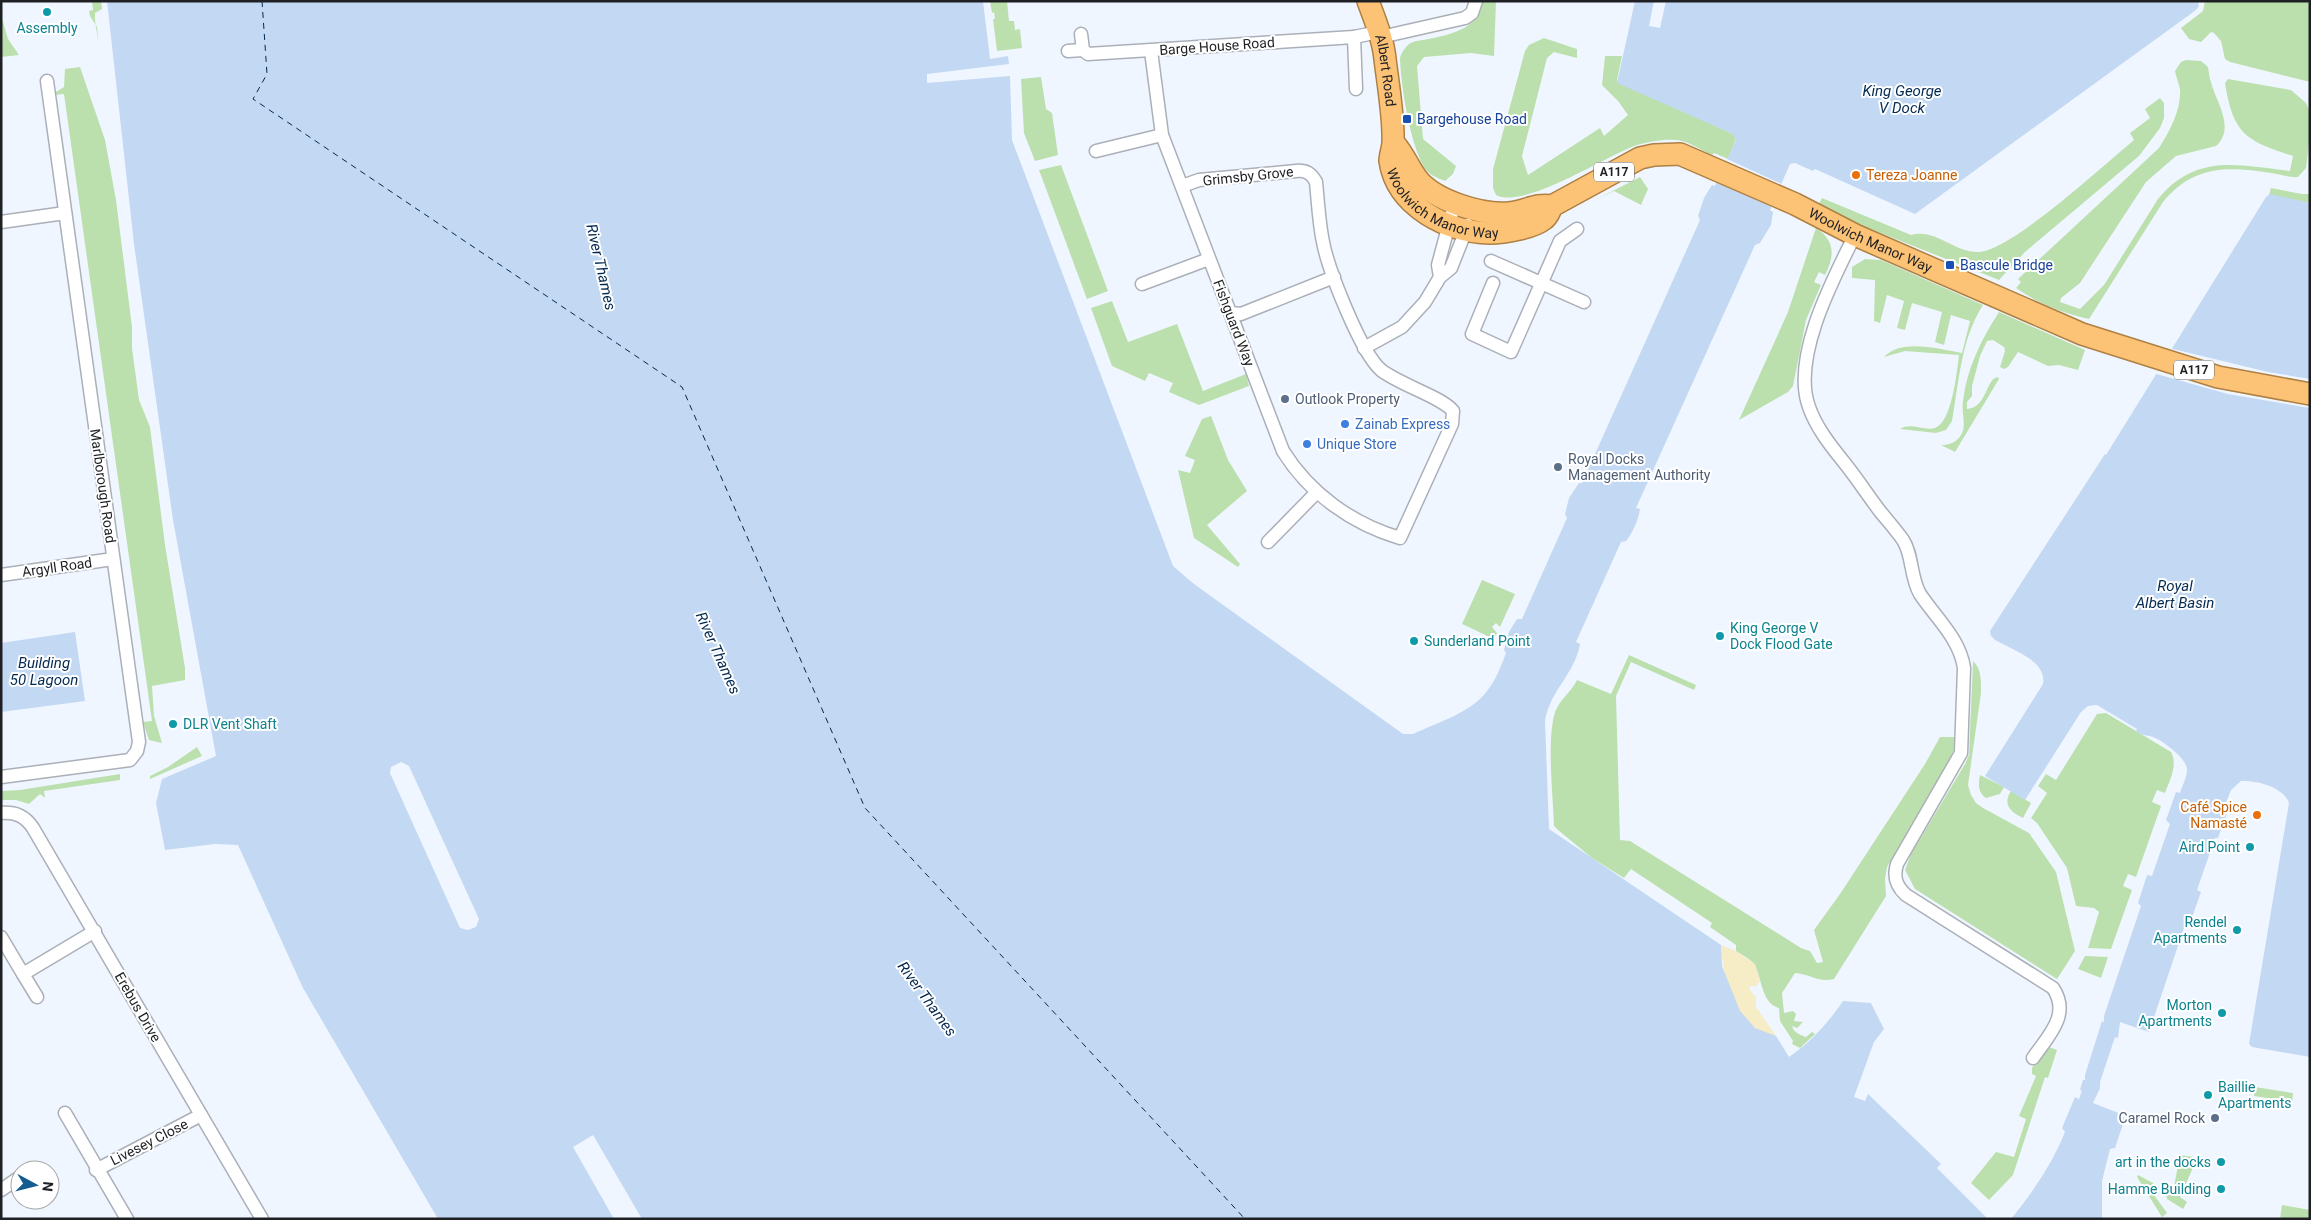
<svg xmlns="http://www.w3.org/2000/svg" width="2311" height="1220" font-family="Roboto,sans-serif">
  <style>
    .green { fill: #bbe0ad }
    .sand { fill: #f6ecc6 }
    .water { fill: #c2d8f3 }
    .pier { fill: #f0f6ff }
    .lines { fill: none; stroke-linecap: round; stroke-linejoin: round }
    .ferry { stroke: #032951; stroke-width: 1; stroke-dasharray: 6 5; stroke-linecap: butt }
    .minor-casing { stroke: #abb0b8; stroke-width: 15 }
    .trunk-casing { stroke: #ae8043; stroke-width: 24 }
    .minor { stroke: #fff; stroke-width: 12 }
    .trunk { stroke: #fcc376; stroke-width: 21 }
    .culture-dot { fill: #0f9aa8; stroke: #fff; stroke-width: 2 }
    .transit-dot { fill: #1a4fb4; stroke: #fff; stroke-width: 2 }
    .food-dot { fill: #e8710a; stroke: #fff; stroke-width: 2 }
    .service-dot { fill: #5c6f8a; stroke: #fff; stroke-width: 2 }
    .shop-dot { fill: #3f7fe0; stroke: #fff; stroke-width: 2 }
    .labels { text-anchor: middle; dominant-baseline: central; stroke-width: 4; stroke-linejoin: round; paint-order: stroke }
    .shield { fill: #fff; stroke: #626366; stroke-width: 1 }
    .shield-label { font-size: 12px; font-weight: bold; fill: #1f2024 }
    .culture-label { font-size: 14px; fill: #0d838f; stroke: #fff; text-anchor: end }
    .street-label { font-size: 14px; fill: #1f2024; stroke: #fff }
    .transit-label { font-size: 14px; fill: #164399; stroke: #fff; text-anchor: start }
    .food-label { font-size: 14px; fill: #c56008; stroke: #fff; text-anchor: start }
    .service-label { font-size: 14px; fill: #4e5e75; stroke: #fff; text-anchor: start }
    .shop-label { font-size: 14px; fill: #366cbe; stroke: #fff; text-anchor: start }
    .water-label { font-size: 15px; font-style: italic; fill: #032951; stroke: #fff }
  </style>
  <rect width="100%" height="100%" fill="#f0f6ff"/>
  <g class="green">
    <path d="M92,1H101L102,9L95,13C94,23 98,35 99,46L97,27L90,16L89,11L93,10Z"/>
    <polygon points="990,1 1007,1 1009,21 1014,21 1015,30 1020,29 1022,48 997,51 993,19 995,19 994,12 992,13"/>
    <path d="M1481,1H1496L1494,56L1471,53L1424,57L1417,66L1423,139L1456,166L1453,174L1445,181C1437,178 1429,175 1424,167C1410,143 1401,87 1400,59C1400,55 1404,49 1407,46C1412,40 1420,41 1428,39C1450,35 1481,28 1481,1Z"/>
    <polygon points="2205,1 2307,1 2310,5 2310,82 2230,62 2225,59 2221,41 2214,33 2211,32 2201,42 2189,39 2181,28 2203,11"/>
    <polygon points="1,15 8,39 19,55 1,57"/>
    <path d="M1544,38L1577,49V58L1554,52L1547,58L1522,156L1528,175L1600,128L1604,136L1628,115L1618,101L1602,85L1605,56H1622L1617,80L1623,84L1733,134L1736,139L1728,159L1714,153L1712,155C1700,150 1688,140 1675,140C1663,139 1649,142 1637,145C1607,155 1524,210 1496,195L1493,188V169L1525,51L1529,45Z"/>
    <path d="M2186,60L2201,61L2208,67C2209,72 2209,77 2211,82C2216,102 2236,128 2216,146L2176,156L2146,182L2080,283L2061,298L2060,302L2080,309L2104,285L2158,199C2196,153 2238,165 2290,171L2293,156C2246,141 2233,134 2225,83L2228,79L2291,90L2306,103L2310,112V134L2306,168L2298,177C2289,178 2280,174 2271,173C2228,166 2193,165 2163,202L2089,319C2063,313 2037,303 2016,288L2021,282L2018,279L2159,148C2169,132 2181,111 2180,90C2179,83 2176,77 2175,71L2181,62Z"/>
    <polygon points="80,67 105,140 116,200 132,327 132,348 139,400 150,427 165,545 185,668 185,680 152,686 154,716 162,743 149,740 143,722 152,721 64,94 54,95 54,93 64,87 65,69"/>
    <polygon points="1041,77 1046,109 1052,113 1058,155 1035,161 1024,133 1021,79"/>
    <path d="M2160,98L2164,103V118L2160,128L2139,156L2025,252L1999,280L1858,224L1819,204L1822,198L1911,235C1936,228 1954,253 1979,252C2012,250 2105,164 2134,140L2130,133L2150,118L2145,109Z"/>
    <polygon points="1061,165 1108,291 1087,299 1039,170"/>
    <polygon points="1640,177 1648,189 1641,205 1614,191 1595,200"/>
    <polygon points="2271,188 2302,194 2310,194 2310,203 2269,195"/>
    <path d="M1816,228C1835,240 1835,256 1825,275L1819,272L1814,282L1821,285L1806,320L1793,386L1788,392L1739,420L1788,312Z"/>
    <path d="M1865,259L1881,260L1983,305C1961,339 1959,382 1952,421L1946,430L1936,433L1900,429C1911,422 1923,431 1935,428C1952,422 1957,371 1959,355L1905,351L1884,357C1901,338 1940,349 1962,353L1970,321L1951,315L1944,345L1935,342L1942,312L1912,303L1905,330L1897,328L1904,301L1887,295L1880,323L1874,321L1875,280L1852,278V267Z"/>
    <polygon points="1112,301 1128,342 1177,324 1203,391 1246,374 1249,386 1199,405 1169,392 1173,383 1149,373 1145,381 1112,366 1091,308"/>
    <path d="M1999,312L2085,350L2078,370L2059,365L2048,366L2018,352L2008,367L2004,369L2000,367L2005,351L2004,347L1993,340L1987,341L1980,356L1972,386V396L1967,402V409C1988,407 1985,379 1998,377L1999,379L1955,452L1941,445C1949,445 1956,443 1961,435C1967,426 1961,412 1963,401C1967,368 1981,340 1999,312Z"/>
    <polygon points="1211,416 1228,460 1247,491 1207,525 1240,564 1238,567 1194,538 1178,470 1190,473 1195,460 1185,456 1202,419"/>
    <polygon points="1482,580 1515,594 1500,627 1496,623 1492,627 1497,633 1494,639 1462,624"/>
    <path d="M1629,655L1696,685L1694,690L1631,662L1616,696L1620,840L1630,841L1801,948L1810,951L1817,963L1823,962L1814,930L1840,894L1925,764L1940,737H1954V749L1949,761L1887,867L1885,879L1886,896L1834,979C1818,983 1810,974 1795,973L1782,993L1784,1013L1793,1011L1796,1014L1794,1021L1803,1022L1797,1028L1792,1026C1793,1032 1800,1035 1806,1037L1812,1032L1815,1034L1800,1048L1792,1044L1793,1041L1780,1021L1779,1008C1762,1004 1762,979 1755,966C1753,960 1742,955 1736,951V945L1710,927L1712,923L1631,869L1624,878L1592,858L1558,830L1554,826C1553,794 1547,745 1554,716C1557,701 1571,693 1577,680L1611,694Z"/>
    <path d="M1973,661C1982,670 1981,681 1981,693L1968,785L1971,795L1976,803L1983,808L2029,833L2056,872L2075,951L2057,979L1915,889L1905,870L1911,854L1965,764L1969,755Z"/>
    <path d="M2106,713L2171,752C2178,765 2170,780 2165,793L2157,790L2152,802L2161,806L2136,877L2128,874L2123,886L2132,890L2111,949L2088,948L2099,912L2094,908L2076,906L2067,868L2037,823L2031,818L2047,793L2038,786L2046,774L2056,780L2097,714Z"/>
    <polygon points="197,747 202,756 150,779 150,776 168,767"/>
    <polygon points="120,774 120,780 44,791 45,798 40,794 29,804 16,800 1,800 1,791 20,790"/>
    <path d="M1980,775L2004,787L2000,794L1986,798C1978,793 1978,784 1980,775Z"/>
    <path d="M2011,791L2031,803L2023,818C2011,812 2002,805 2011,791Z"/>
    <polygon points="2085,956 2108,957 2101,978 2078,969"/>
    <polygon points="2046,1046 2057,1050 2048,1078 2045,1077 2013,1175 1989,1200 1971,1183 1996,1152 2014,1157 2026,1119 2019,1116 2036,1076 2032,1074 2032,1068"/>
    <polygon points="2255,1087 2293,1093 2292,1102 2254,1096"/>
    <polygon points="2180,1155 2194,1157 2192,1170 2180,1197 2187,1202 2183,1209 2167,1199 2165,1188 2173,1192"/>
    <polygon points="2138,1175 2153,1183 2154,1195 2167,1213 2162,1217 2137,1177"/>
    <polygon points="2282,1205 2310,1210 2310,1219 2280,1219"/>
  </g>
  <path class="sand" d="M1721,945L1736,951L1755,964L1760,981L1756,986H1750V990L1756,997V1007L1776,1036C1768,1034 1760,1032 1754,1027C1731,1009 1723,973 1721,945Z"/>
  <g class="water">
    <path d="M107,1H983L990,59L1008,56L1009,64L927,74V83L1010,76L1012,140L1173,566L1194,584L1403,734H1413C1436,723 1471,713 1487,691C1496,680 1501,666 1506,653L1504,650L1509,632L1517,619H1522L1567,518L1565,514L1569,498L1579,483H1582L1700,220L1698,216L1704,198L1712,185L1715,186L1736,140L1733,134L1617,83L1635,1L2198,2L2199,6L2196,10L1915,214L1815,169L1813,171L1795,163L1790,164L1770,210L1773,212L1771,225L1760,243L1755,245L1636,508L1640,509C1638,521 1633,532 1626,541L1621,542L1576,642L1580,644C1575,674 1550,690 1545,721L1549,829L1721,945L1722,966L1740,1011L1755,1028L1776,1036L1789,1057C1811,1042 1828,1023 1843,1001L1871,1003L1884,1029L1874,1042L1854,1097L1865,1101L1868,1094L1941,1164L1937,1168L1988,1219H438L303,988L238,845L215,844L165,850L156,803L162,779L216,756L173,520L134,244Z"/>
    <path d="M2270,194L2310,203V1057L2252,1047L2249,1044L2289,803C2284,787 2256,780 2241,781L2231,790L2224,808L2228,810L2218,838H2215L2197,890L2201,892L2191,920L2186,922L2149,1032L2120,1022L2118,1038L2115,1037L2100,1082V1088L2093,1103L2121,1114V1117L2125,1118L2115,1148L2110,1149L2102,1181V1219H2011C2033,1192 2052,1164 2065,1132L2062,1128L2075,1097L2079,1099L2082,1091L2080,1090L2083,1080H2085V1075L2102,1021L2104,1022V1016L2141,906L2138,903L2147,875L2152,876L2170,824L2166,820L2176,792L2180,793C2182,786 2187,777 2187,770C2188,759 2160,738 2150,736C2144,735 2141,735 2136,731L2137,729L2097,705L2088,706L2081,712L2025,800L1985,776L2043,684C2047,661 2013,650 1995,640L1991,636L1990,631L2105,454L2106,455L2266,197Z"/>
    <polygon points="75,632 85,701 1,712 1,643"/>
  </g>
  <g class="pier">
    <polygon points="1654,1 1666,1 1660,28 1649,26"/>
    <polygon points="1725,158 1784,185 1774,208 1715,182"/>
    <polygon points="2169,348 2268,372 2310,379 2310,408 2228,394 2153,373"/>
    <polygon points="401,762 409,766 479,919 476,927 468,930 460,928 390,773 391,767"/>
    <polygon points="593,1135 642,1219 614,1219 573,1147"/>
  </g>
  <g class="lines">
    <polyline class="ferry" points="262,1 267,74 253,99 682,387 865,808 1245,1219"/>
    <defs>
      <g id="minor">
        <polyline points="1081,34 1083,50 1088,54 1354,37 1379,32"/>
        <polyline points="1354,37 1356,89"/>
        <polyline points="1381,37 1465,18 1472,13 1476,1"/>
        <polyline points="1068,51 1083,50"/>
        <path d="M1151,51L1162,135L1283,451C1309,493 1352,524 1400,538L1452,424L1453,411C1442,397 1400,385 1381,370C1361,353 1328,269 1323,242C1319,223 1318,202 1316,182C1311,173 1306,170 1296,171L1199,180L1182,186"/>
        <polyline points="1096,151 1162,135"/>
        <polyline points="1,222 65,213"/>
        <path d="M1855,235C1833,279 1791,358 1809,407C1816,427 1830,445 1843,461C1856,477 1867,494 1879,510C1887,520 1896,530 1903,540C1913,555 1910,577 1920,594C1936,618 1960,639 1964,668L1961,753L1897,864C1893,877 1896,886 1906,895L2053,988C2071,1015 2048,1036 2033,1058"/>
        <polyline points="1491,261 1584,302"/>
        <polyline points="1440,277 1438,265 1455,202"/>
        <polyline points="1493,283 1472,334 1511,352 1560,241 1577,229"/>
        <polyline points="1142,284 1209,259"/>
        <polyline points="1231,313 1241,314 1334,277"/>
        <polyline points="1364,348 1402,327 1425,302 1440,277 1451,268 1468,225"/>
        <polyline points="1268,542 1317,492"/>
        <polyline points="1,575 113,559"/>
        <polyline points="1,777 130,760 137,751 139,742 47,81"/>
        <path d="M1,813C16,812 25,816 33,828L262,1219"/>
        <polyline points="1,937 23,974 95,931"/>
        <polyline points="23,974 37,997"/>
        <polyline points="65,1113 127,1219"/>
        <polyline points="29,1170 30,1169"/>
        <polyline points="96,1170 201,1115"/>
        <polyline points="1,1190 20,1177"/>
      </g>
      <g id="trunk">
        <path id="s1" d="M1368,1C1375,20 1383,39 1385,59C1388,84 1394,118 1393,142C1393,148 1390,155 1390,161C1397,207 1448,232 1490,233C1504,233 1533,228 1544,219C1548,217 1550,210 1552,206L1640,158L1654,155L1680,154L1795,204L1855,235L2082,334L2218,377L2310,394"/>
        <path d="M1394,143C1406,157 1409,169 1419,181C1437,201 1481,215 1508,213C1525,212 1535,203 1552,206"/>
      </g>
    </defs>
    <use href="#minor" class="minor-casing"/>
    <use href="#trunk" class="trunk-casing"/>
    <use href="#minor" class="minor"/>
    <use href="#trunk" class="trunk"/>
  </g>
  <g class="culture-dot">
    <circle cx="47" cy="12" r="5"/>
    <circle cx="1720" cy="636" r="5"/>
    <circle cx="1414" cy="641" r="5"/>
    <circle cx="173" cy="724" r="5"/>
    <circle cx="2250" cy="847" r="5"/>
    <circle cx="2237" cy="930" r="5"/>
    <circle cx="2222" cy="1013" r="5"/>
    <circle cx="2208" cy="1095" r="5"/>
    <circle cx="2221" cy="1162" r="5"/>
    <circle cx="2221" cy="1189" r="5"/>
  </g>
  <g class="transit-dot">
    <rect x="1402" y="114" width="10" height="10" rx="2.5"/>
    <rect x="1945" y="260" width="10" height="10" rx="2.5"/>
  </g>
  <g class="food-dot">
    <circle cx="1856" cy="175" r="5"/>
    <circle cx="2257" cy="815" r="5"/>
  </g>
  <g class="service-dot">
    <circle cx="1285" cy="399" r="5"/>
    <circle cx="1558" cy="467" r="5"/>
    <circle cx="2215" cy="1118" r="5"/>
  </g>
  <g class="shop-dot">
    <circle cx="1345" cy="424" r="5"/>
    <circle cx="1307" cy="444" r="5"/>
  </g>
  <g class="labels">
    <g class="shield">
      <rect x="1594" y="162.5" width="40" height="19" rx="4"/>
      <rect x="2174" y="360.5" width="40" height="19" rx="4"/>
    </g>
    <g class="shield-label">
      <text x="1614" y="172">A117</text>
      <text x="2194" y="370">A117</text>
    </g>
    <g class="culture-label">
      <text x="47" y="28" text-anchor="middle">Assembly</text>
      <text x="1730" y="628" text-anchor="start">King George V<tspan x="1730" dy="16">Dock Flood Gate</tspan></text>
      <text x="1424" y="641" text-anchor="start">Sunderland Point</text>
      <text x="183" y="724" text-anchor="start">DLR Vent Shaft</text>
      <text x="2240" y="847">Aird Point</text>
      <text x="2227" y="922">Rendel<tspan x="2227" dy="16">Apartments</tspan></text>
      <text x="2212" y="1005">Morton<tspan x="2212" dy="16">Apartments</tspan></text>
      <text x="2218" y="1087" text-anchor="start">Baillie<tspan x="2218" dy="16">Apartments</tspan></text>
      <text x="2211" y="1162">art in the docks</text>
      <text x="2211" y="1189">Hamme Building</text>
    </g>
    <g class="street-label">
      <text transform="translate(1217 46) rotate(-4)">Barge House Road</text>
      <text stroke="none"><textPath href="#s1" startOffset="72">Albert Road</textPath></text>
      <text transform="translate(1248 176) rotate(-6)">Grimsby Grove</text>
      <text stroke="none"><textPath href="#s1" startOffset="238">Woolwich Manor Way</textPath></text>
      <text stroke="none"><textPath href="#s1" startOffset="718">Woolwich Manor Way</textPath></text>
      <text transform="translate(1234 323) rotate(69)">Fishguard Way</text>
      <text transform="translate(103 486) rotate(82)">Marlborough Road</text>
      <text transform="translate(57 567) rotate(-8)">Argyll Road</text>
      <text transform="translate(138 1007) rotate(60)">Erebus Drive</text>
      <text transform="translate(149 1142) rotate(-27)">Livesey Close</text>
    </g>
    <g class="transit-label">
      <text x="1417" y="119">Bargehouse Road</text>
      <text x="1960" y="265">Bascule Bridge</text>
    </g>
    <g class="food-label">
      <text x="1866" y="175">Tereza Joanne</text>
      <text x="2247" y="807" text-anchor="end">Café Spice<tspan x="2247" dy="16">Namasté</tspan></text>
    </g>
    <g class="service-label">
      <text x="1295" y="399">Outlook Property</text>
      <text x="1568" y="459">Royal Docks<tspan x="1568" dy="16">Management Authority</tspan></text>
      <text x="2205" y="1118" text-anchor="end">Caramel Rock</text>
    </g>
    <g class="shop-label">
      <text x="1355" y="424">Zainab Express</text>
      <text x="1317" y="444">Unique Store</text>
    </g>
    <g class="water-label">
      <text x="1902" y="91">King George<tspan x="1902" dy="17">V Dock</tspan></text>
      <text transform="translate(601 267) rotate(77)">River Thames</text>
      <text x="2175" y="586">Royal<tspan x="2175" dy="17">Albert Basin</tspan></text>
      <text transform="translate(718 653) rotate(66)">River Thames</text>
      <text x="44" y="663">Building<tspan x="44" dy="17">50 Lagoon</tspan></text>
      <text transform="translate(927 999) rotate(54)">River Thames</text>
    </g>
  </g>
  <rect width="2311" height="1220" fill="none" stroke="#1f2024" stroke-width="5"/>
  <g transform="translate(35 1185) rotate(97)"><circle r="24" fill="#ffffff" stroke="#a5a6a7"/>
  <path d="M0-4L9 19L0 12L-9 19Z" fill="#155d91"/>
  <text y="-8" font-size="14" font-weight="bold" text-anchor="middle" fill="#1f2024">N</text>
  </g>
</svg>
